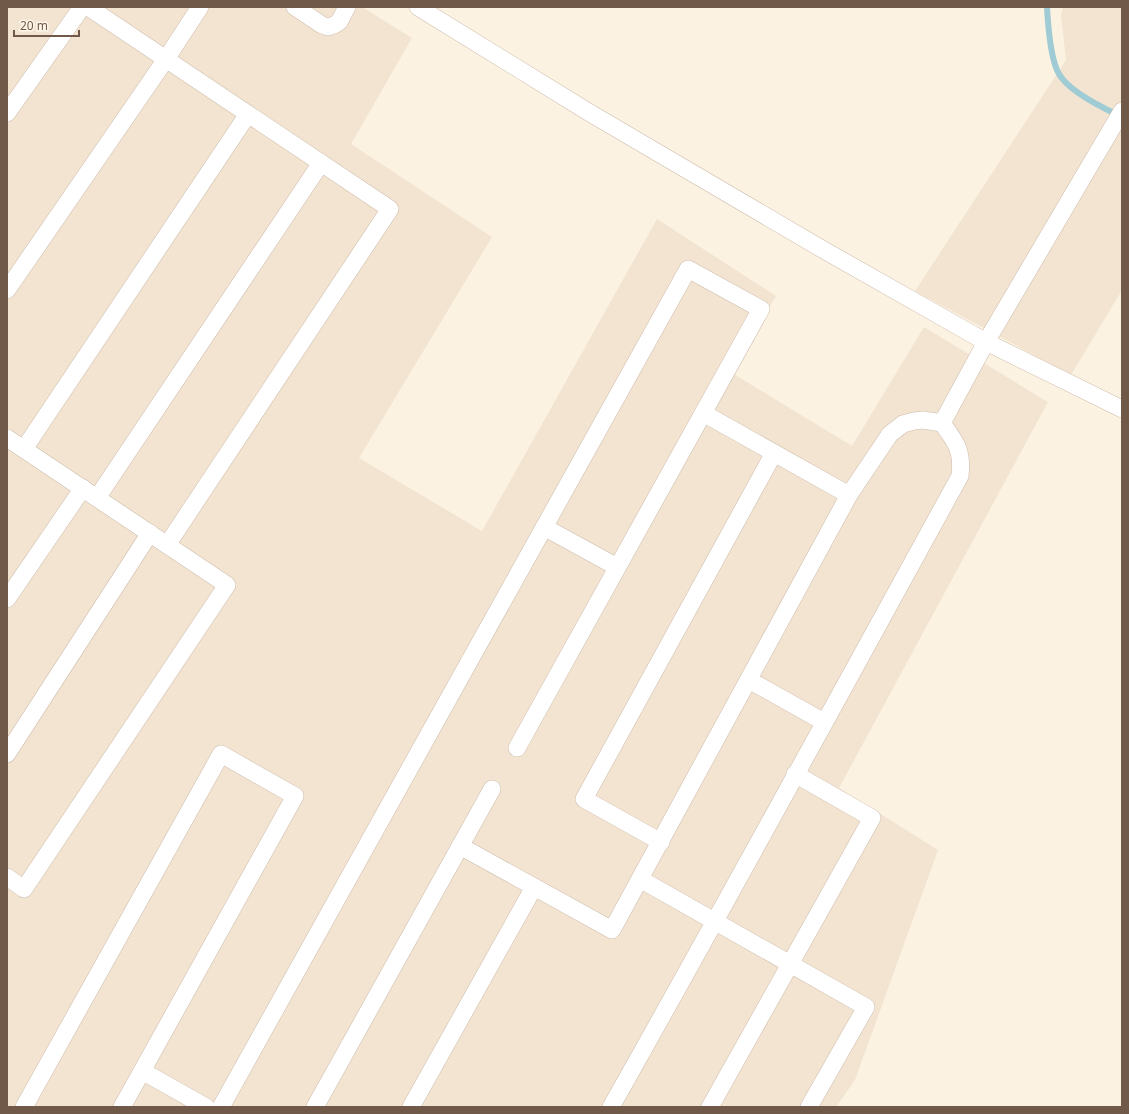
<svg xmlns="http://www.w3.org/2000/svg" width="1129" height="1114" font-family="'Noto Sans',sans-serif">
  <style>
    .residential { fill: #f2e4d1 }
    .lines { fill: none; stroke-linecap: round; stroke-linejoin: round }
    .stream { stroke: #9fcbd4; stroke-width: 6 }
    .street-casing { stroke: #cebcac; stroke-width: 18 }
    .street { stroke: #fff; stroke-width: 17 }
  </style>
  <rect width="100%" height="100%" fill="#fbf2e2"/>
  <g class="residential">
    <polygon points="7,7 362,7 412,38 351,144 492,237 359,458 482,531 657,219 776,296 732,373 852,446 924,327 1048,402 839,788 938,850 855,1080 836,1107 7,1107"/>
    <polygon points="1063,7 1122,7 1122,290 1071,375 915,291 1066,60 1061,15"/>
  </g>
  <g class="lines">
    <path class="stream" d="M1047,7C1048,25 1050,59 1059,74C1068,90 1101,107 1118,115"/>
    <defs>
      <g id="street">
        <polyline points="295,7 322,25 328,27 334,25 339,22 347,7"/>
        <polyline points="418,7 590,113 822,249 986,342 1122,409"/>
        <polyline points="7,113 82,7"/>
        <polyline points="7,290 166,59 200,7"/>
        <polyline points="703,413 849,495"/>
        <polyline points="7,438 227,585 24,889 7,877"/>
        <polyline points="24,449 248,114 88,7"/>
        <polyline points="97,498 321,163"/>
        <polyline points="544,527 617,567"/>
        <polyline points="167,545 390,209 248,114"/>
        <polyline points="7,599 83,488"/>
        <polyline points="749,680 824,722"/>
        <polyline points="7,754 150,533"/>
        <polyline points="661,842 584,799 774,453"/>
        <polyline points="460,846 612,930 849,495 890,434 903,424 914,421 923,420 942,423"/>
        <polyline points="640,879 866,1007 809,1107"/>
        <polyline points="142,1071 206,1107"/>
        <polyline points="24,1107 221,754 295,796 122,1107"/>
        <polyline points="221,1107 688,269 761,309 517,748"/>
        <polyline points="315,1107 492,789"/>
        <polyline points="411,1107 534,887"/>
        <path d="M611,1107C729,898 844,687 960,476C963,451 956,442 942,423L986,342L1122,111"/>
        <polyline points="710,1107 872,818 795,774"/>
      </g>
    </defs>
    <use href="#street" class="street-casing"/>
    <use href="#street" class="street"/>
  </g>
  <rect width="1129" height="1114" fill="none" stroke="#71594a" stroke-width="16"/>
  <path d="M14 30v6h65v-6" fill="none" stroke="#71594a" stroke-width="2"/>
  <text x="20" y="30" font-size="12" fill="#71594a" stroke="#fef6e8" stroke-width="3" paint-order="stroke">20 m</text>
</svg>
